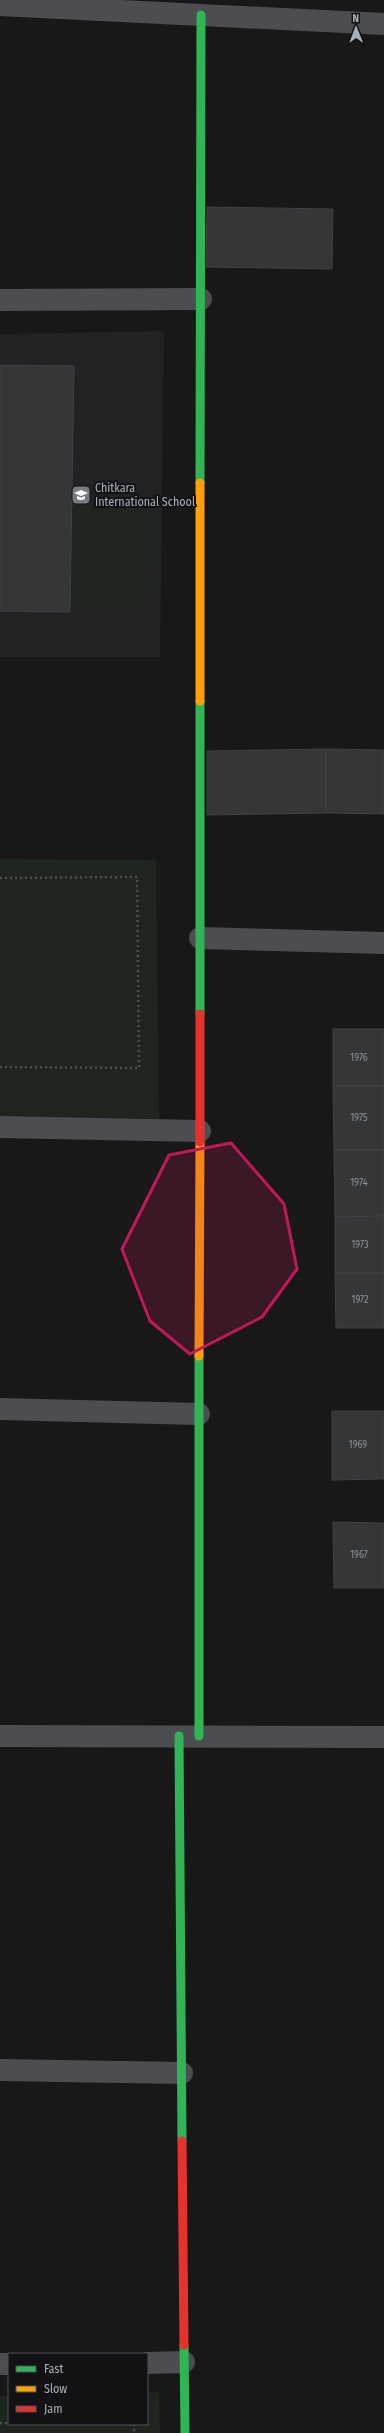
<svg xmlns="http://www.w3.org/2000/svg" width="384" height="2433" font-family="'Fira Sans Condensed',sans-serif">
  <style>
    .built { fill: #212224 }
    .green { fill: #1d251e }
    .building { fill: #353637; stroke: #404144 }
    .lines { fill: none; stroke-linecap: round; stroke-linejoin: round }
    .path { stroke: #4e4f52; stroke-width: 2.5; stroke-dasharray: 2 3; stroke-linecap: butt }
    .street { stroke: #4b4d51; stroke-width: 22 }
    .fast { stroke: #30b455; stroke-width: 9 }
    .slow { stroke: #ff9f0a; stroke-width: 9 }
    .jam { stroke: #e5322d; stroke-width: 9 }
    .marked { fill: #c2185b; fill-opacity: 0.2; stroke: #c2185b; stroke-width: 3; stroke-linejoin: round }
    .labels { text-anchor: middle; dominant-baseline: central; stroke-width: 4; stroke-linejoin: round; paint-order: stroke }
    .number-label { font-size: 10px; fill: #8b9199 }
    .poi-label { font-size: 12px; fill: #a8afba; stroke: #121214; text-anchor: start }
  </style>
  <rect width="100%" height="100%" fill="#181818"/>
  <polygon class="built" points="164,331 160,657 0,657 0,334"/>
  <g class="green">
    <polygon points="76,495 145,495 144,606 75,606"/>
    <polygon points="0,859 156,860 159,1119 0,1116"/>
    <polygon points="159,2392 160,2433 0,2433 0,2396 9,2396 9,2424 147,2424 147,2393"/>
  </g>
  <g class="building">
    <polygon points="207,207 333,209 332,269 206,267"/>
    <polygon points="0,365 74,366 70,612 0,611"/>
    <polygon points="326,749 384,750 384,814 326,813"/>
    <polygon points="326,749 326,813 207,815 207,751"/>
    <rect x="333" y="1029" width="51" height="57"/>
    <polygon points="333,1086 384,1086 384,1150 334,1150"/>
    <polygon points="334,1150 384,1150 384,1216 335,1217"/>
    <polygon points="384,1216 384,1273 335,1273 335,1217"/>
    <polygon points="335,1273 384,1273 384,1328 336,1328"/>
    <polygon points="332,1411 384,1411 384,1479 332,1480"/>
    <polygon points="333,1522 384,1523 384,1588 334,1588"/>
  </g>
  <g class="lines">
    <g class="path">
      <polyline points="0,878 137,877 139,1068 0,1067"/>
      <polyline points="0,2423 9,2423"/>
      <polyline points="134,2424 134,2433"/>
    </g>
    <g class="street">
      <polyline points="0,5 384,24"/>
      <polyline points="0,300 201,299"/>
      <polyline points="200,938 384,943"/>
      <polyline points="0,1127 200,1131"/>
      <polyline points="0,1409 199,1414"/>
      <polyline points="0,1736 384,1737"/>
      <polyline points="0,2070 182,2073"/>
      <polyline points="147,2363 184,2362"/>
      <polyline points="0,2364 9,2364"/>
    </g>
    <g class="fast">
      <polyline points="200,483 201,15"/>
      <polyline points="200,1014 200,701"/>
      <polyline points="179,1736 182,2141"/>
      <polyline points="199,1736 199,1356"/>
      <polyline points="184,2345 185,2433"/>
    </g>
    <g class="slow">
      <polyline points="200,701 200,483"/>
      <polyline points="199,1356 200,1142"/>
    </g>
    <g class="jam">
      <polyline points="200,1142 200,1014"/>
      <polyline points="182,2141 184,2345"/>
    </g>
  </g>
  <path class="marked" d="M231,1143L284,1204L297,1269L262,1317L190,1354L150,1321L122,1249L169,1155Z"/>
  <defs>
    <symbol id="school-square" viewBox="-11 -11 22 22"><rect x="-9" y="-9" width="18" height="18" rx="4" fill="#767a81" stroke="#121214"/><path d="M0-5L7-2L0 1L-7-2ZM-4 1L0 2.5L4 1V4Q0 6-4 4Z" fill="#fff"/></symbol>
  </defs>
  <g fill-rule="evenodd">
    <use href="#school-square" x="70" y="484" width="22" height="22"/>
  </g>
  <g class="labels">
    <g class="number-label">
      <text x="359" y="1058">1976</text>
      <text x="359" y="1118">1975</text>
      <text x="359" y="1183">1974</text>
      <text x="360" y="1245">1973</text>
      <text x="360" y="1300">1972</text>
      <text x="358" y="1445">1969</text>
      <text x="359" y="1555">1967</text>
    </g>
    <g class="poi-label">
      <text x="95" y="488">Chitkara<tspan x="95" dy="14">International School</tspan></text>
    </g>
  </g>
  <rect x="8" y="2353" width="140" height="72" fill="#121214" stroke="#4e5156"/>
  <rect x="16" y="2366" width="20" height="6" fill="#30b455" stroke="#4e5156"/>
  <text x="44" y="2373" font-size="12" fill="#a8afba">Fast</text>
  <rect x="16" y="2386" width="20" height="6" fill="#ff9f0a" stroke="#4e5156"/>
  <text x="44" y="2393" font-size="12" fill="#a8afba">Slow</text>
  <rect x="16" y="2406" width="20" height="6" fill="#e5322d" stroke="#4e5156"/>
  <text x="44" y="2413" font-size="12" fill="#a8afba">Jam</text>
  <g transform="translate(356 28) rotate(359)" stroke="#121214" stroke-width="3" paint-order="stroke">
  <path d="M0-3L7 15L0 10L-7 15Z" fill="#a8afba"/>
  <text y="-6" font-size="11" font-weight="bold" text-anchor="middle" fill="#a8afba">N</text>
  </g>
</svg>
